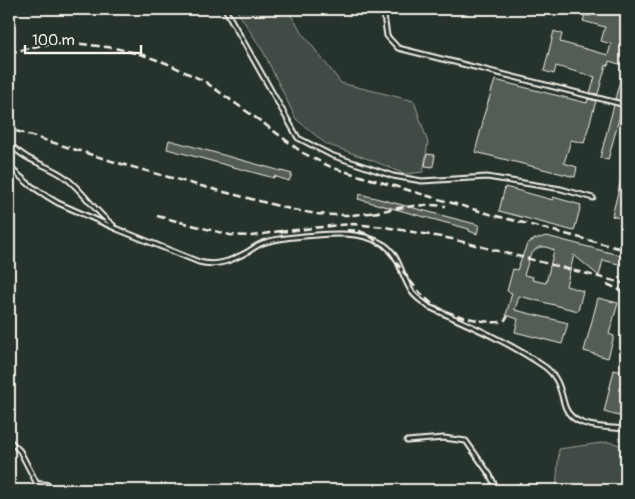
<svg xmlns="http://www.w3.org/2000/svg" width="635" height="499" font-family="Pangolin,sans-serif">
  <style>
    .green { fill: #414b45; stroke: #9a9e96 }
    .building { fill: #525c55; stroke: #f4f1e8; fill-rule: evenodd }
    .lines { fill: none; stroke-linecap: round; stroke-linejoin: round }
    .service-casing { stroke: #f4f1e8; stroke-width: 7 }
    .service { stroke: #26332d; stroke-width: 3 }
    .rail { stroke: #f4f1e8; stroke-width: 2.5; stroke-dasharray: 8 4; stroke-linecap: butt }
  </style>
  <rect width="100%" height="100%" fill="#26332d"/>
  <filter id="ink" filterUnits="userSpaceOnUse"><feTurbulence type="fractalNoise" baseFrequency=".02" numOctaves="2"/><feDisplacementMap in="SourceGraphic" scale="10" xChannelSelector="R" yChannelSelector="G"/><feConvolveMatrix kernelMatrix="1 2 1 2 8 2 1 2 1" color-interpolation-filters="sRGB"/></filter>
  <g filter="url(#ink)">
    <g class="green">
      <polygon points="236,9 287,9 303,34 341,83 414,101 428,143 423,172 404,174 374,161 326,144 296,119 264,53"/>
      <polygon points="608,442 626,446 626,490 556,490 559,449"/>
    </g>
    <g class="building">
      <polygon points="609,9 626,9 626,90 623,101 615,99 624,66 626,66 609,61 608,66 606,65 598,94 590,93 595,77 556,66 554,74 544,71 554,31 562,34 560,42 608,55 611,44 601,41 605,27 583,21 585,15 590,16 592,10 607,14"/>
      <polygon points="495,80 587,103 588,99 596,101 584,143 571,140 564,163 577,167 575,177 475,152 483,122 482,121"/>
      <polygon points="614,105 622,107 608,160 600,158"/>
      <polygon points="169,140 292,174 289,181 274,176 274,178 167,149"/>
      <polygon points="427,154 435,155 433,167 425,166"/>
      <polygon points="624,168 626,168 626,220 612,216"/>
      <polygon points="505,187 553,200 553,197 581,205 574,231 499,211"/>
      <polygon points="360,194 479,225 477,234 469,231 469,229 358,199"/>
      <path d="M547,236L626,257V266L603,260L599,276L574,255L566,286L583,291L578,311L519,296L515,310L568,323L562,344L515,332L518,319L506,315L512,293L507,291L513,269L517,270L527,244L535,239ZM540,247H546L554,250L546,283L532,280L533,277L524,275L530,256L536,249Z"/>
      <polygon points="598,298 618,303 609,334 614,336 608,358 584,351"/>
      <polygon points="614,370 626,373 626,418 604,412"/>
    </g>
    <g class="lines">
      <defs>
        <g id="service">
          <polyline points="225,9 298,138 331,155 393,176 422,181 487,177 561,189 593,198"/>
          <polyline points="383,9 387,36 398,48 626,105"/>
          <path d="M9,144C15,149 21,154 28,158C41,165 54,169 66,178C84,192 95,212 113,225"/>
          <path d="M9,167L30,185L48,197L58,203L117,229L199,262C218,267 233,260 249,251C255,247 260,243 266,242C278,238 292,237 304,236C330,234 359,230 383,244C400,254 401,277 412,292C416,298 423,302 429,307C469,325 509,342 545,367C558,377 560,388 564,403C570,429 605,427 626,429"/>
          <polyline points="9,440 20,451 37,484"/>
          <polyline points="407,441 444,438 466,441 490,475 497,490"/>
          <path d="M30,490L37,484C44,483 50,484 53,490"/>
        </g>
      </defs>
      <use href="#service" class="service-casing"/>
      <use href="#service" class="service"/>
      <g class="rail">
        <polyline points="9,53 42,45 73,43 115,48 143,55 166,63 204,81 263,123 303,153 333,168 493,215 626,250"/>
        <polyline points="16,131 118,163 197,185 294,210 317,214 335,215 352,215 379,212"/>
        <path d="M372,213C397,208 420,203 446,206"/>
        <polyline points="157,216 230,235 252,236 286,230"/>
        <path d="M347,230C351,231 355,230 359,231C389,241 406,283 430,302C443,312 461,317 477,320C485,321 495,324 504,321L508,316"/>
        <polyline points="279,232 339,225 353,224 385,227 452,239 626,284"/>
        <polyline points="607,284 626,293"/>
      </g>
    </g>
  </g>
  <rect width="635" height="499" fill="none" stroke="#26332d" stroke-width="30"/>
  <rect x="15" y="15" width="605" height="469" fill="none" stroke="#f4f1e8" stroke-width="2" filter="url(#ink)"/>
  <path d="M25 45v8h116v-8" fill="none" stroke="#f4f1e8" stroke-width="2.5"/>
  <text x="32" y="45" font-size="15" fill="#f4f1e8" stroke="#26332d" stroke-width="4" paint-order="stroke">100 m</text>
</svg>
